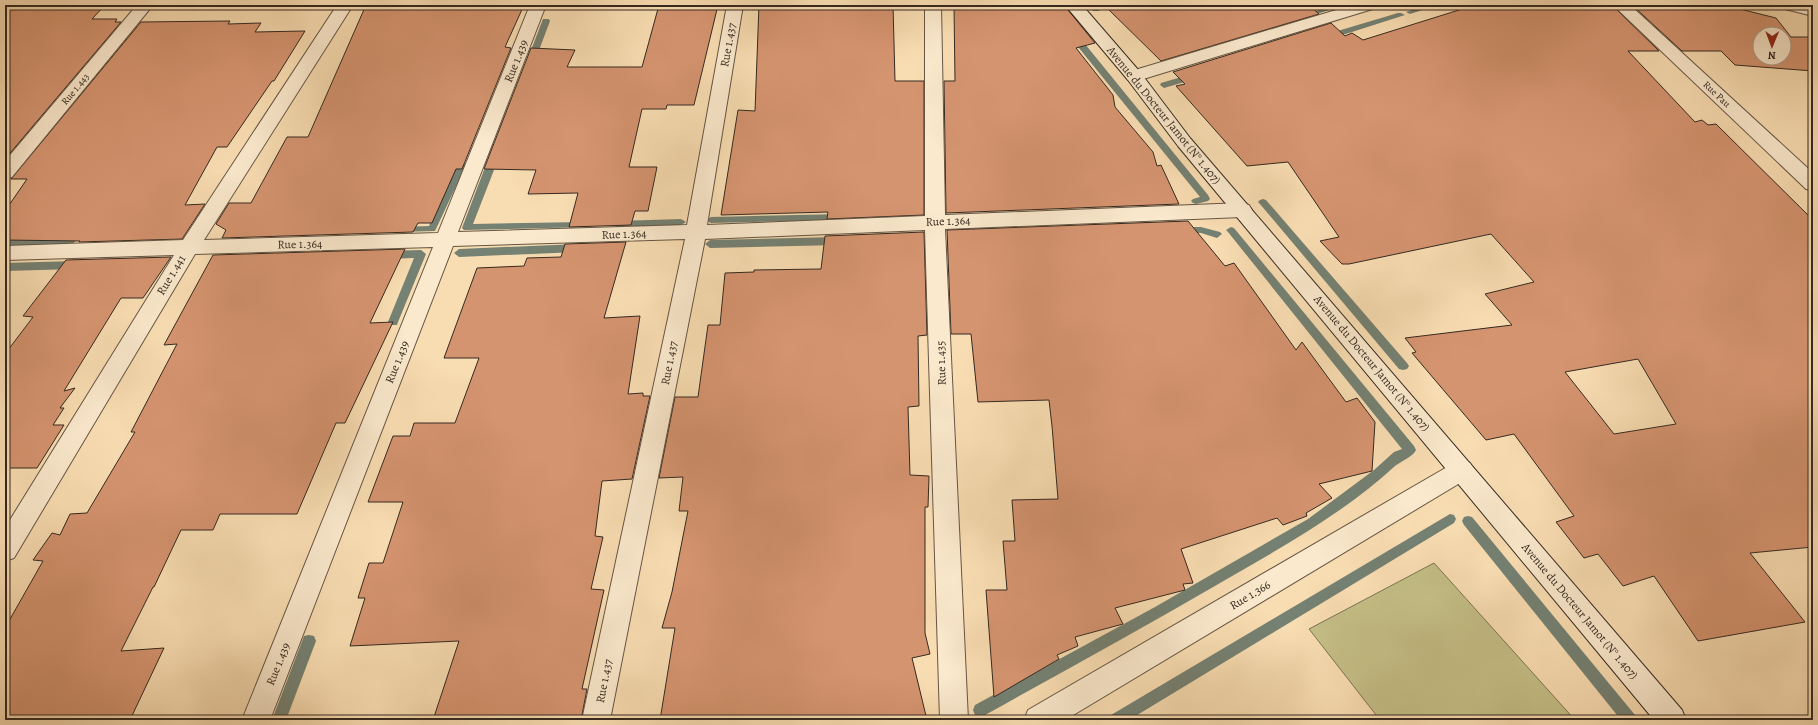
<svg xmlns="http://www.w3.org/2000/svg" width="1818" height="725" font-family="Alegreya,serif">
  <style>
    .green { fill: #c5bf87; stroke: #7c7454 }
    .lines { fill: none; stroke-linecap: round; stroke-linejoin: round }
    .stream { fill: #748173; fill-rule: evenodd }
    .building { fill: #d59470; stroke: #342920; fill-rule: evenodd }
    .minor-casing { stroke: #655644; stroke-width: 2 }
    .secondary-casing { stroke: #342920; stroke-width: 2 }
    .minor { fill: #fbe9cd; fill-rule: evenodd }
    .secondary { fill: #fbe9cd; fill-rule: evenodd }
    .labels { text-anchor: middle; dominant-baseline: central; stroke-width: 3; stroke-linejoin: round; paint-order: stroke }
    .far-street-label { font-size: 10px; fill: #342920; stroke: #fbe9cd }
    .street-label { font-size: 12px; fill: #342920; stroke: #fbe9cd }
  </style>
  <rect width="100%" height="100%" fill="#f9ddb2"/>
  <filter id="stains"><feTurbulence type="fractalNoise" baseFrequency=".005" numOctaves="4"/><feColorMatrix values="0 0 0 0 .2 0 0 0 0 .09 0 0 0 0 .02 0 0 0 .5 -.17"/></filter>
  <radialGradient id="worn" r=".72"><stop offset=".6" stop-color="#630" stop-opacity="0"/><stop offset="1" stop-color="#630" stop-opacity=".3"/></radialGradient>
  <polygon class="green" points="1434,563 1575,720 1380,720 1309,629"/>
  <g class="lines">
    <g class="stream">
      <polygon points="548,5 556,5 556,6 552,8 549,8"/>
      <polygon points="1089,5 1097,5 1100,9 1099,11 1093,11"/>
      <polygon points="1332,5 1345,5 1317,14 1313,12"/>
      <polygon points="1425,5 1438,5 1410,14 1406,12"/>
      <polygon points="1398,13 1401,13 1405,15 1330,39 1327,39 1323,37 1324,35"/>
      <polygon points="543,19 549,19 550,21 535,61 534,63 528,63 527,61"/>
      <polygon points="1070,33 1076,33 1208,195 1210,199 1208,201 1196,204 1193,203 1191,201 1193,199 1200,197 1070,37"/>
      <polygon points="1195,73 1198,74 1198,78 1164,88 1160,85 1161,83"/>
      <polygon points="461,162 466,165 435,231 398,232 396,230 401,227 429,226 456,165"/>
      <polygon points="489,167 494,170 473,224 584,222 587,223 589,225 587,227 464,230 462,228 484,170"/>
      <polygon points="1263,199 1266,200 1407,363 1409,366 1407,369 1403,370 1399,369 1260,204 1258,202 1260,200"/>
      <polygon points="843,214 848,217 843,220 711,223 706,220 711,217"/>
      <polygon points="681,219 686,222 681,225 617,227 612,224 617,221"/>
      <polygon points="1180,227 1201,227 1220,232 1222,234 1217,238 1201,233 1177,232 1175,230"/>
      <path d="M1231,227L1234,228L1414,446L1416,450C1413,457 1401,461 1395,466C1345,512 1286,545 1227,579C1147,626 1066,670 985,715L980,717L975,715L973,710L975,705L1155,607L1308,519L1374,470L1394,452L1402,449L1228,232L1226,230Z"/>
      <polygon points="72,236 77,240 72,244 5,246 5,238"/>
      <polygon points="838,237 843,241 838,245 710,248 705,244 710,240"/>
      <polygon points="578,244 583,248 578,252 459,257 454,253 459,249"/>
      <polygon points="421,250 426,254 398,322 397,325 389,325 388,322 414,258 388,259 383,255 388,251"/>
      <polygon points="76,261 81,265 76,269 5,271 5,263"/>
      <polygon points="1450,514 1454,515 1456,519 1454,523 1129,720 1109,720 1111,715"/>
      <polygon points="1468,516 1472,517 1635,715 1637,720 1621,720 1464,525 1462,521 1464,517"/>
      <polygon points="309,635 314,636 316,641 286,720 272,720 304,636"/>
    </g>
  </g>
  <g class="building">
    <polygon points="5,5 105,5 92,19 117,19 115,22 121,22 5,159"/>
    <polygon points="366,5 524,5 505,47 511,48 462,169 456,169 432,223 418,223 413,232 222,238 226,230 216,224 229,203 251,203 287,137 308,137"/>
    <polygon points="659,5 718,5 694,105 667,105 666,109 642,109 629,167 657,167 648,211 635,211 631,225 569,227 578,193 528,194 536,170 484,169 531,48 575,50 567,67 642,67"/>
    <polygon points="759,5 893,5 895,81 924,81 924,215 827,219 828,212 721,215 738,110 755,111"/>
    <polygon points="954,5 1064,5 1095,43 1076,48 1113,95 1115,107 1153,152 1157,166 1161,165 1179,204 946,213 944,81 955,81"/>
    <polygon points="1104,5 1309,5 1319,14 1161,61"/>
    <path d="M1475,5H1612L1659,51H1628L1695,122L1702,120L1708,125L1716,124L1813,220V547L1750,553L1805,622L1698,641L1654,576L1623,586L1598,554L1584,558L1556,522L1574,516L1514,434L1486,440L1412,353L1416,352L1405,338L1512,325L1485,294L1534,282L1491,234L1349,264H1342L1320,241L1339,237L1288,162L1247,166L1176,86L1185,84L1173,72L1331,23L1345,36L1352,33L1363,40ZM1638,359L1676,424L1614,434L1565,372Z"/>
    <path d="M1632,5H1724L1776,18L1791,37H1813V71L1735,65L1721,51H1682ZM1760,34H1784V58H1760Z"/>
    <polygon points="230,21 228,24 261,23 255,32 305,31 274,81 272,81 227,147 217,147 185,205 205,204 182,239 79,242 80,241 5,240 5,211 27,179 11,179 141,22"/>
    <polygon points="1188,221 1225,266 1234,263 1296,350 1302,342 1346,402 1357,398 1375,422 1372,471 1319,484 1332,498 1306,513 1307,516 1283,525 1277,518 1181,549 1193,583 1183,584 1185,590 1115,608 1123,624 1075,637 1078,646 1057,655 1059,659 994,697 986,590 1007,590 1003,541 1015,541 1012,500 1058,499 1052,426 1049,400 978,402 971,334 951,334 947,230"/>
    <polygon points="924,232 927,335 918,336 919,406 908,407 910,475 929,476 928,507 925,507 925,633 930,654 912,658 927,720 660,720 675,628 662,628 672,592 688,511 679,511 683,477 659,478 675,397 698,397 708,325 720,325 725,273 754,272 754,270 821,269 825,236"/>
    <polygon points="626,242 604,318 640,316 628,394 643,393 643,396 650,396 632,479 602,481 595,536 603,537 591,589 604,590 582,689 587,689 581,720 433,720 459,641 350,646 365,598 358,598 369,563 383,563 403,502 368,502 393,436 410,436 414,423 455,423 479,358 444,358 477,268 524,266 527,258 561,257 565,244"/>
    <polygon points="405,249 370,323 393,322 345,423 336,423 297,514 220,514 213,530 181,530 154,587 153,587 121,651 164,648 130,720 5,720 5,628 43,561 33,560 52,533 60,535 70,514 87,513 135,432 131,432 177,344 164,345 213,255"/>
    <polygon points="171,257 143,298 121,298 64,391 75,388 60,408 64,408 53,425 64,425 37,468 5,468 5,354 33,317 23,316 66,260"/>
  </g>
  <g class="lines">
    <defs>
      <g id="minor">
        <polygon points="137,5 153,5 12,177 5,179 5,161"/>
        <polygon points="337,5 353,5 204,240 438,233 530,5 546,5 458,232 687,225 727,5 743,5 707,225 925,216 925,5 941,5 945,215 1242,203 1249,205 1252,210 1249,215 1242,217 945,229 968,720 940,720 925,230 705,239 610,720 582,720 685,239 453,246 270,720 242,720 433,247 195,254 14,558 5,561 5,528 174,255 5,260 5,246 183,240"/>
        <polygon points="1353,5 1378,5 1376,8 1140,80 1134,81 1128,80 1125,76 1128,72"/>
        <polygon points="1613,5 1630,5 1813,173 1813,190 1806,189"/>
        <polygon points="1779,5 1813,6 1813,16 1781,8"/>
        <polygon points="1462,460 1470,463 1474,470 1470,477 1065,720 1024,720 1028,710 1454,463"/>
      </g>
      <polygon id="secondary" points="1065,5 1082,5 1140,72 1190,138 1682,710 1686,720 1654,720 1178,146 1128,80"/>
    </defs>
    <use href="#minor" class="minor-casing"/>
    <use href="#secondary" class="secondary-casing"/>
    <use href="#minor" class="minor"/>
    <use href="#secondary" class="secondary"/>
  </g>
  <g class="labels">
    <g class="far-street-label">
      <text transform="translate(75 89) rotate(-50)">Rue 1.443</text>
      <text transform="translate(1717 94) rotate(43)">Rue Pau</text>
    </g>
    <g class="street-label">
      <text transform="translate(728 45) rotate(-80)">Rue 1.437</text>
      <text transform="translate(516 61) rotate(-68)">Rue 1.439</text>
      <text transform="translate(1164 115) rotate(51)">Avenue du Docteur Jamot (N° 1.407)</text>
      <text transform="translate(948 221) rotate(-2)">Rue 1.364</text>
      <text transform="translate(624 234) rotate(-2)">Rue 1.364</text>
      <text transform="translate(300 244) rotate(-1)">Rue 1.364</text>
      <text transform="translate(171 275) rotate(-59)">Rue 1.441</text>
      <text transform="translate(397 362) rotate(-68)">Rue 1.439</text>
      <text transform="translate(669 363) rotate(-79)">Rue 1.437</text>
      <text transform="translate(941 363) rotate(-92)">Rue 1.435</text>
      <text transform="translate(1372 363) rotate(50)">Avenue du Docteur Jamot (N° 1.407)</text>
      <text transform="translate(1250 595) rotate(-31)">Rue 1.366</text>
      <text transform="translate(1580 611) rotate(50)">Avenue du Docteur Jamot (N° 1.407)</text>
      <text transform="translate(278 664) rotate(-68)">Rue 1.439</text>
      <text transform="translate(604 681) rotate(-79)">Rue 1.437</text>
    </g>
  </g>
  <rect width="1818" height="725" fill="none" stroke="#f9ddb2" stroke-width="20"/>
  <rect x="6" y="6" width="1806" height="713" fill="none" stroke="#342920" stroke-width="2"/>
  <rect x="10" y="10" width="1798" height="705" fill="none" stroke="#342920"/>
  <g transform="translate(1772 46) rotate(181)"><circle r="19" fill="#fbe9cd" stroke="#ab9c88"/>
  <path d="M0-3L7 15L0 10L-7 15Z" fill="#8f2418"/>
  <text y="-6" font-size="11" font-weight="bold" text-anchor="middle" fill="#342920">N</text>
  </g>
  <rect width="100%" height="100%" filter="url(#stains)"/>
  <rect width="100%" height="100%" fill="url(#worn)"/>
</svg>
